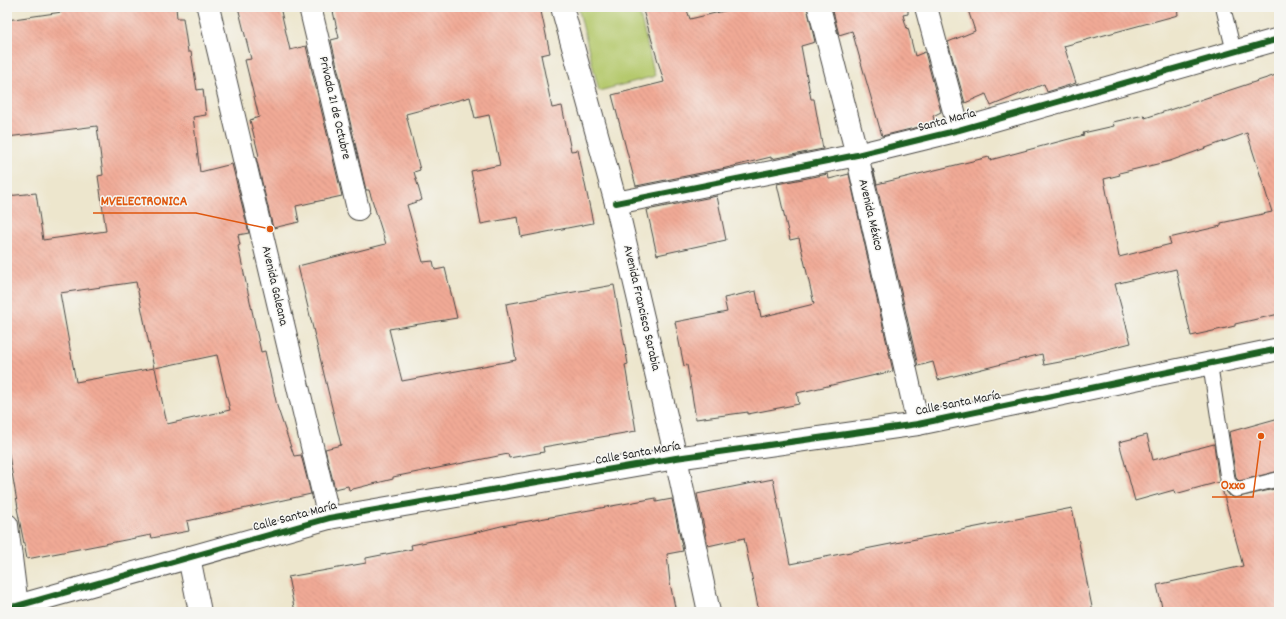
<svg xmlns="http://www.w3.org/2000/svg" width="1286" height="619" font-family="Dekko,sans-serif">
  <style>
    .grass { fill: #b5c96d; stroke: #707a4c }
    .building { fill: url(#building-back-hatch); fill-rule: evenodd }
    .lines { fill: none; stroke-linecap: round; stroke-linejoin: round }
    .lane-casing { stroke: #484743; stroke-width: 16 }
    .street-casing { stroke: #484743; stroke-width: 24 }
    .lane { stroke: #fff; stroke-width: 14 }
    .street { stroke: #fff; stroke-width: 22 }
    .cycleway-casing { stroke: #f6f6f2; stroke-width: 8 }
    .cycleway { stroke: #1b5e20; stroke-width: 6 }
    .labels { text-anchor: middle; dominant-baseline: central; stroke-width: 3; stroke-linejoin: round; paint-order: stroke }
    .street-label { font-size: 13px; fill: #2b2b2b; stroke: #f6f6f2 }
    .leader { fill: none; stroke: #df570e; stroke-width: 1.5 }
    .callout-dot { fill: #df570e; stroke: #f6f6f2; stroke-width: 1.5 }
    .callout-label { font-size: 14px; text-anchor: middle; font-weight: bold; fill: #df570e; stroke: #f6f6f2; stroke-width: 3; stroke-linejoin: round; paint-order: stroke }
  </style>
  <defs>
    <pattern id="building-back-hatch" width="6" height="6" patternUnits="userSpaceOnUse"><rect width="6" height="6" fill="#f1aa96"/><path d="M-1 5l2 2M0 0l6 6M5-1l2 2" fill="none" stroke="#cf9281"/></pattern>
  </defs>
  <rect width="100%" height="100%" fill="#f6f6f2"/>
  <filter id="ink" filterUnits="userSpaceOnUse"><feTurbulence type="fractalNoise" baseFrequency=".025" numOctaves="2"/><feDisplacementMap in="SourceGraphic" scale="8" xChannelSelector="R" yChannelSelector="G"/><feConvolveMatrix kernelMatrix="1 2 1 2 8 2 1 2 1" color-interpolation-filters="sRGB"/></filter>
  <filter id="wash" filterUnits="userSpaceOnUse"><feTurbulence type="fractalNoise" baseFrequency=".012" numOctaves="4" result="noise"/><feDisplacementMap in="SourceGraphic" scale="16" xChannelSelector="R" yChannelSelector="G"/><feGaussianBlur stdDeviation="0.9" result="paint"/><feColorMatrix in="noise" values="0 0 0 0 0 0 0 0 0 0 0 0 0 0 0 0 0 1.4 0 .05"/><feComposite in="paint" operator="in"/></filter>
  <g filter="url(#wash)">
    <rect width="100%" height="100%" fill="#ede6cd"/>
    <polygon class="grass" points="578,7 638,7 655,76 599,91"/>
    <g id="blocks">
      <g class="building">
        <path d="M62,7H176L177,18H183L188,52H191L197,90L203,89L206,115L193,117L200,172L232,164L249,233L238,235L240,245L238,246L261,352L265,351L277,406L294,456L301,455L311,494L187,521L189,531L152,538L151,535L27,559L17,508H18L7,443V196L36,193L43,240L106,231L98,176L103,175L97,126L7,137V96L11,95L7,64V20L62,12ZM136,282L154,368L76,382L60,293ZM217,355L230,410L167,424L155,368Z"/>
        <polygon points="238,7 280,7 290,50 306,46 342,196 296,206 299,222 273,228 256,157 259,156 250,120 259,117 245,60 251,59"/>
        <polygon points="332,7 540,7 550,53 541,55 552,108 562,106 571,151 578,150 593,223 521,237 518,217 481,224 471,171 500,165 489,115 475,118 470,97 406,114 420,170 414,172 422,200 407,205 423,262 433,261 435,270 445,268 457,318 389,329 402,381 516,360 506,304 614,285 628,364 625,365 636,431 543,447 544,452 509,458 508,454 393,477 393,479 349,490 348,486 335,489 325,449 341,445 298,266 386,244 369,190 366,190 331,40 339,38"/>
        <polygon points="642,7 686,7 690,19 741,7 807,7 815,42 801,46 811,99 814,99 823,149 771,159 771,157 726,168 636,186 612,95 664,82"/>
        <polygon points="832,7 908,7 908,14 903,15 907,29 908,28 915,56 925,52 941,112 933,116 935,123 882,136 852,31 839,35"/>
        <polygon points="967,7 1177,7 1178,15 1064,46 1076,83 1047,92 1044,84 991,106 986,94 965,103 948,42 975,31"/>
        <path d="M1279,74V314L1235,324V326L1191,336L1176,269L1115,284L1131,343L1076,357V359L1044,365L1042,354L938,380L933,362L918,366L873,169L877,184L989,157L990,160L1084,135L1083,133L1114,126L1113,122L1144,115L1145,118ZM1247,133L1272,212L1221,223V226L1169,238L1171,244L1119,257L1104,179L1120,175L1119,173L1170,161Z"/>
        <polygon points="828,174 829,179 849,174 893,371 797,393 799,404 748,414 748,412 696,419 687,365 684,366 675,322 727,312 724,298 756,291 761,317 814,304 799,238 790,240 777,184"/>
        <polygon points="717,196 726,240 657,255 647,210"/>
        <polygon points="1279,418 1279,471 1239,481 1236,478 1229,432"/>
        <polygon points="1147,435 1153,460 1214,444 1219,482 1175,494 1174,490 1135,501 1119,442"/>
        <polygon points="773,479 790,564 1072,508 1093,612 759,612 744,538 708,546 697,494"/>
        <polygon points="1221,485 1230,496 1234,498 1279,488 1279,612 1163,612 1157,585 1243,566"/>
        <polygon points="656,498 656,502 672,499 683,551 667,554 670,583 676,612 295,612 288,577 366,563 366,558 412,549 411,545 473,533 501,526"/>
      </g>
    </g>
  </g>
  <g filter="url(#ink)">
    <use href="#blocks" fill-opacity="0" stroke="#484743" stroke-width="1"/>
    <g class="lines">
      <defs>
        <g id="lane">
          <polyline points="1223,7 1234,52"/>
          <polyline points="1210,364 1228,482 1236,490 1279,479"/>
        </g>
        <g id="street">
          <polyline points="208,7 329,518"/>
          <polyline points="310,7 358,209"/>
          <polyline points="562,7 616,203 676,458 709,612"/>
          <polyline points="819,7 857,155 918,424"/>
          <polyline points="926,7 959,130"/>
          <polyline points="616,203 857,155 959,130 1279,39"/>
          <polyline points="7,525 17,606"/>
          <polyline points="189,557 200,612"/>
          <polyline points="7,607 17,606 329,518 676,458 918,424 1279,349"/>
        </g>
      </defs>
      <use href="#lane" class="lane-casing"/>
      <use href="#street" class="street-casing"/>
      <use href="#lane" class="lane"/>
      <use href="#street" class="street"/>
      <defs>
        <g id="cycleway">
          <polyline points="616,203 857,155 959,130 1279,39"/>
          <polyline points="7,607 17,606 329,518 676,458 918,424 1279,349"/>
        </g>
      </defs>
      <use href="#cycleway" class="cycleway-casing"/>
      <use href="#cycleway" class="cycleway"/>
    </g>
  </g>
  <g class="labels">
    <g class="street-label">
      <text transform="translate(334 108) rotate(77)">Privada 21 de Octubre</text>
      <text transform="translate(947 121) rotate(-15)">Santa María</text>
      <text transform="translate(870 215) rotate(77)">Avenida México</text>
      <text transform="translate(274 286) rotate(77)">Avenida Galeana</text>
      <text transform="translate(641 308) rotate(77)">Avenida Francisco Sarabia</text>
      <text transform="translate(958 404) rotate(-11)">Calle Santa María</text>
      <text transform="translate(638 454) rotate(-10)">Calle Santa María</text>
      <text transform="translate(295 517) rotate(-15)">Calle Santa María</text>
    </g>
  </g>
  <path class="leader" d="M270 229L196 213H93M1261 436L1253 497H1212"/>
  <g class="callout-dot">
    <circle cx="270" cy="229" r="4"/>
    <circle cx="1261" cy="436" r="4"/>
  </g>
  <g class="callout-label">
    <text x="144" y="205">MVELECTRONICA</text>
    <text x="1233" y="489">Oxxo</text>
  </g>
  <rect width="1286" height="619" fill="none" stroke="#f6f6f2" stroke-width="24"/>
</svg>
